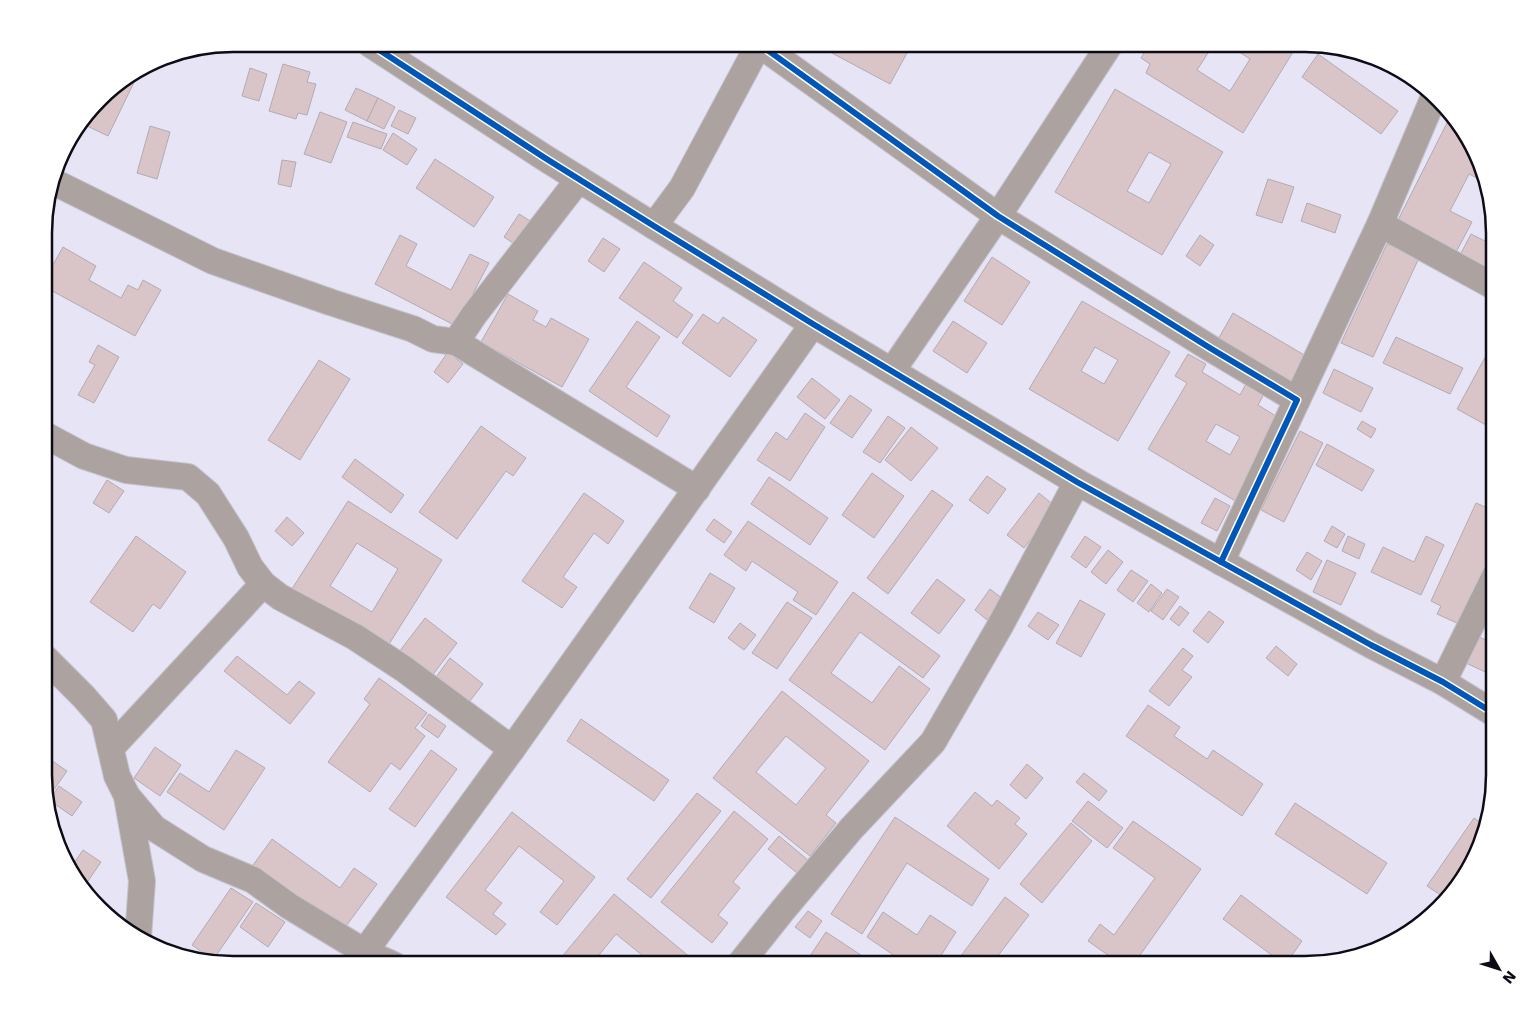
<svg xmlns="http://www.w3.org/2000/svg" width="1539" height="1009" font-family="'DejaVu Sans',sans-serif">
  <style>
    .building { fill: #d9c5c8; stroke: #b3abb2; fill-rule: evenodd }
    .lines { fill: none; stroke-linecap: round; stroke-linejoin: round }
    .minor-casing { stroke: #c5c3cf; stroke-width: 28 }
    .minor { stroke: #aca3a1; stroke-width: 26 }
    .cycleway-casing { stroke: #fff; stroke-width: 9 }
    .cycleway { stroke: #0057b8; stroke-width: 6 }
    .rim { fill: none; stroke: #0d0b15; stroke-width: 2.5 }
  </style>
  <rect width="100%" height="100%" fill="#e7e4f5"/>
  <g class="building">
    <polygon points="815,44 912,44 890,84"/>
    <polygon points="1149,44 1157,44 1162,47 1163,44 1214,44 1197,70 1230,91 1250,59 1227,44 1298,44 1243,133 1146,73 1150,64 1141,58"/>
    <polygon points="1318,54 1398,111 1381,134 1302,77"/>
    <polygon points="283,64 310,72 307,82 316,84 307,115 298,113 296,119 269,111"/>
    <polygon points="250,68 267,74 259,101 242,96"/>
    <polygon points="139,72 108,136 83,124 108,91"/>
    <polygon points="356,88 378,98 367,121 345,110"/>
    <path d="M1115,89L1223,152L1162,255L1055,192ZM1149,152L1171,164L1149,203L1127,191Z"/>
    <polygon points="378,98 395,107 384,129 367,121"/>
    <polygon points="399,110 416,118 408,134 391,126"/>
    <polygon points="320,112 347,122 331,163 304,154"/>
    <polygon points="1450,117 1470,139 1483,181 1469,174 1450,211 1472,222 1454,256 1395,226"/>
    <polygon points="353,122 387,134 381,149 347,137"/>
    <polygon points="150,126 170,132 157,179 137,173"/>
    <polygon points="393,133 417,149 407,165 383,150"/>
    <polygon points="435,159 494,197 474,227 416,188"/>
    <polygon points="282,160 296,162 291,187 278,184"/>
    <polygon points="1268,179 1294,187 1282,223 1256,215"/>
    <polygon points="1307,203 1341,215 1335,233 1301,221"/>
    <polygon points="46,207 54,210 50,222 45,221"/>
    <polygon points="519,214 532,222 516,245 504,237"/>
    <polygon points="1471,234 1495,246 1495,252 1485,270 1459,257"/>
    <polygon points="400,235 417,244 406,266 451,290 470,254 489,263 456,326 375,284"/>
    <polygon points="1200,235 1214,245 1200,266 1186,256"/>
    <polygon points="603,238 620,249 604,272 588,261"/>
    <polygon points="1387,244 1419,258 1373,357 1341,343"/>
    <polygon points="63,247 96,266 89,280 121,298 128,285 138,290 143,280 161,290 135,336 45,287 45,279"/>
    <polygon points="992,257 1030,282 1002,325 964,301"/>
    <polygon points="644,262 682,288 673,301 693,315 677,338 619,298"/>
    <polygon points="508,294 538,311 533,320 546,327 551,318 589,339 562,387 481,342"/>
    <path d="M1082,301L1170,352L1118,441L1029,389ZM1095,347L1118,360L1104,384L1081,371Z"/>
    <polygon points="1233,313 1306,356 1289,387 1216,343"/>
    <polygon points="703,314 718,324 723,317 757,340 730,377 682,343"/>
    <polygon points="637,321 660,337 626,387 670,416 657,437 589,391"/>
    <polygon points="953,321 987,343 967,373 933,351"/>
    <polygon points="1396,337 1463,368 1450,394 1383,363"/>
    <polygon points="1495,339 1495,430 1457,409"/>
    <polygon points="98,345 119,357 94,403 78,395 95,365 89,362"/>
    <polygon points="448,352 463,364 448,383 434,372"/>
    <path d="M1188,354L1206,364L1202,372L1240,395L1246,384L1264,394L1258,405L1284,421L1237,502L1148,449L1187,383L1175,376ZM1216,424L1240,437L1230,455L1206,441Z"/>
    <polygon points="319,360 350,379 300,460 268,440"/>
    <polygon points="1334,369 1373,388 1361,412 1323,393"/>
    <polygon points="812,378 840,400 825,419 797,397"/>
    <polygon points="850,395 872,410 852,438 830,423"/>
    <polygon points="805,413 825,427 790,481 757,460 776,432 787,440"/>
    <polygon points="888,416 905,428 880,463 863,452"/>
    <polygon points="1362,421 1376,429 1371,438 1357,429"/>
    <polygon points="481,426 526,458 513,476 506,471 457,539 419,512"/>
    <polygon points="911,427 938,448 911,481 885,460"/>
    <polygon points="1300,431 1323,443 1284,522 1261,510"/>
    <polygon points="1327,444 1374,470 1362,491 1316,465"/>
    <polygon points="355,459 404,495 391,513 342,477"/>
    <polygon points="872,473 904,496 874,538 842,515"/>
    <polygon points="987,476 1006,489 988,514 969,500"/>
    <polygon points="769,477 828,518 810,545 751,504"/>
    <polygon points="107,480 124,491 109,513 93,503"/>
    <polygon points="932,490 953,505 888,594 867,578"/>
    <polygon points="584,493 624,521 608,544 594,533 563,577 577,587 562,608 522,581"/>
    <polygon points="1039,493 1056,507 1024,548 1007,535"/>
    <polygon points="1215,498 1230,506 1217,531 1201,523"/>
    <path d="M348,501L442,560L384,652L290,592ZM357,543L398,569L372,612L330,586Z"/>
    <polygon points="1476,503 1495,511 1495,556 1483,583 1464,616 1461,615 1457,623 1437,614 1441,606 1431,601"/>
    <polygon points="287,517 304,533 292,546 275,531"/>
    <polygon points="714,519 732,532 724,543 706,530"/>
    <polygon points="748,521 838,582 816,615 793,600 798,592 752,561 746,571 724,555"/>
    <polygon points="1332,526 1345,534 1337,548 1324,541"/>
    <polygon points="136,536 186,572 160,609 153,604 133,632 90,602"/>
    <polygon points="1085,536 1101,547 1086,568 1071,557"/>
    <polygon points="1348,536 1365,544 1359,559 1342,551"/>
    <polygon points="1426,536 1444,545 1421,595 1371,572 1383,547 1414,562"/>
    <polygon points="1108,550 1123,562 1106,584 1091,572"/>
    <polygon points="1307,552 1322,561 1311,580 1296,570"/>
    <polygon points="1327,560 1356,573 1341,605 1313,592"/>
    <polygon points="1131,570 1148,581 1133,602 1117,590"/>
    <polygon points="710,573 735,588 714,623 689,608"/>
    <polygon points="937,579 965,600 939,634 911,613"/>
    <polygon points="1151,584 1162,593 1149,612 1137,603"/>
    <polygon points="990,589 1003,599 987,620 975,610"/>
    <polygon points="1167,589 1179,597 1163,620 1151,611"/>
    <polygon points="853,592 940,656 923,678 860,632 831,673 872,703 899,666 930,689 885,750 789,680"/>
    <polygon points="1080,600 1105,614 1081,657 1056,643"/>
    <polygon points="1495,600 1495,631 1483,626"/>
    <polygon points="787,602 812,618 777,669 752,653"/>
    <polygon points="1180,606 1189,613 1179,626 1170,619"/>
    <polygon points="1209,611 1224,622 1208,643 1193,631"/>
    <polygon points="1038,612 1059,625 1048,640 1028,626"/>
    <polygon points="425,618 457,643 431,677 399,652"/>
    <polygon points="740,623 756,635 744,650 728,638"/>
    <polygon points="1479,637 1495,644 1495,673 1494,676 1466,663"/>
    <polygon points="1276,646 1297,664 1288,676 1266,658"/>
    <polygon points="1183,648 1193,656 1182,670 1192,677 1169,706 1149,691"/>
    <polygon points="237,656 287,695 299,681 315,693 290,724 224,671"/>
    <polygon points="450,658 483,684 466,706 434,680"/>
    <polygon points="379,678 427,713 415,728 425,736 400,770 391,763 370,792 328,762 370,704 364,699"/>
    <path d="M782,691L869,761L826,815L836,823L810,856L713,778ZM786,736L826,768L796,805L756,772Z"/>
    <polygon points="1148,705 1180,727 1174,736 1207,759 1213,750 1263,784 1242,816 1126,736"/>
    <polygon points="429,714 446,726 438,738 421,726"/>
    <polygon points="581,719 669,780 654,801 567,741"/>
    <polygon points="155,747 181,765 160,796 134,778"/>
    <polygon points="236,750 265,768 224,830 167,792 180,773 209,792"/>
    <polygon points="431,750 457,769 415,827 389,809"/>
    <polygon points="45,756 67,771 46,801 45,800"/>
    <polygon points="1027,764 1043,778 1026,799 1010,785"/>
    <polygon points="1084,773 1107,791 1099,801 1076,782"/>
    <polygon points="59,786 82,802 72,816 49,800"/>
    <polygon points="975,792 992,806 997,800 1020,818 1015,824 1027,834 999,869 947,826"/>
    <polygon points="697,793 721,811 651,898 627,879"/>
    <polygon points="1088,801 1123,828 1107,848 1072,821"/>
    <polygon points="1295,803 1387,863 1367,894 1275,834"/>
    <polygon points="734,811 768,839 733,882 740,888 718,915 728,923 712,943 661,902"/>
    <polygon points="512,812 595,877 557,925 540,912 564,881 519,846 485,890 502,903 493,914 506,924 496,935 446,897"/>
    <polygon points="895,817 989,879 972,906 907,863 862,934 831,914"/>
    <polygon points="1474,818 1487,827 1485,836 1463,881 1445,898 1427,886"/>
    <polygon points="1133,821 1201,869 1133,965 1122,965 1088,941 1100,924 1114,935 1155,878 1113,848"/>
    <polygon points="1071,823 1092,841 1042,903 1020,884"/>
    <polygon points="779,836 808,860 797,873 768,849"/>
    <polygon points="272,839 340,888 354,868 377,884 341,933 251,868"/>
    <polygon points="83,850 101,862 84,887 69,870"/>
    <polygon points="231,888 253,902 213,960 192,945"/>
    <polygon points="614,894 697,963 695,965 644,965 648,960 616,934 591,965 555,965"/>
    <polygon points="1241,895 1302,941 1285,965 1223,919"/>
    <polygon points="1005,897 1029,915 991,965 954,965"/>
    <polygon points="256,903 285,922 268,947 240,927"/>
    <polygon points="808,911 822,921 810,938 795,927"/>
    <polygon points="883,912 917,935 930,915 956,932 935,965 908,965 867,937"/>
    <polygon points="826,932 876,965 804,965"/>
    <polygon points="192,950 211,962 187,958"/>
  </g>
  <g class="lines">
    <defs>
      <g id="minor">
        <polyline points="370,44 545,158 654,226 813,324 1077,482 1371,645 1443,682 1495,714"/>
        <polyline points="759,44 998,216 1210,348 1297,400 1221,562"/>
        <polyline points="54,182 213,261 330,302 413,329 433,339 456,342 474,315 579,179"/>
        <polyline points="1380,224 1495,287"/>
        <polyline points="654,226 682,188 759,44"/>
        <polyline points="456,342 697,489"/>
        <polyline points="892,371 998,216 1110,44"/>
        <polyline points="1297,400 1380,224 1433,99"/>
        <polyline points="45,435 84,456 126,470 188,477 208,494 236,538 250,567 263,584 280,597 355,637 404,669 512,749"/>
        <polyline points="45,658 84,697 104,720 117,776 127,796 154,828 203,859 253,880 289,906 365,952 394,965"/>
        <polyline points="1443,682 1495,576"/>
        <polyline points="111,748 263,584"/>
        <polyline points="127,797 142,881 138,938"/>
        <polyline points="355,965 512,749 813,324"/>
        <polyline points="739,965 783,910 851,829 933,742 1000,626 1077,482"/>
      </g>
    </defs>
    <use href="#minor" class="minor-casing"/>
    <use href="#minor" class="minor"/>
    <defs>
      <g id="cycleway">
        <polyline points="370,44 545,158 654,226 813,324 1077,482 1371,645 1443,682 1495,714"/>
        <polyline points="759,44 998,216 1210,348 1297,400 1221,562"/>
      </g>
    </defs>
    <use href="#cycleway" class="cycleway-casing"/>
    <use href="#cycleway" class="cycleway"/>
  </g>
  <path d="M0 0H1539V1009H0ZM233 52H1305A181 181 0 0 1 1486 233V775A181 181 0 0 1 1305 956H233A181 181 0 0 1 52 775V233A181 181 0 0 1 233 52Z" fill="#fff" fill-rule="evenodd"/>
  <path class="rim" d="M233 52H1305A181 181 0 0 1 1486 233V775A181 181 0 0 1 1305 956H233A181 181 0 0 1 52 775V233A181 181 0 0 1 233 52Z"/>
  <g transform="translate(1499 969) rotate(129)" stroke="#ffffff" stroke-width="4" paint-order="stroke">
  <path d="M0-4L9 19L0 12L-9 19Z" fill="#0d0b15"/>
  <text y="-8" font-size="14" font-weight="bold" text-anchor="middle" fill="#0d0b15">N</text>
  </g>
</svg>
